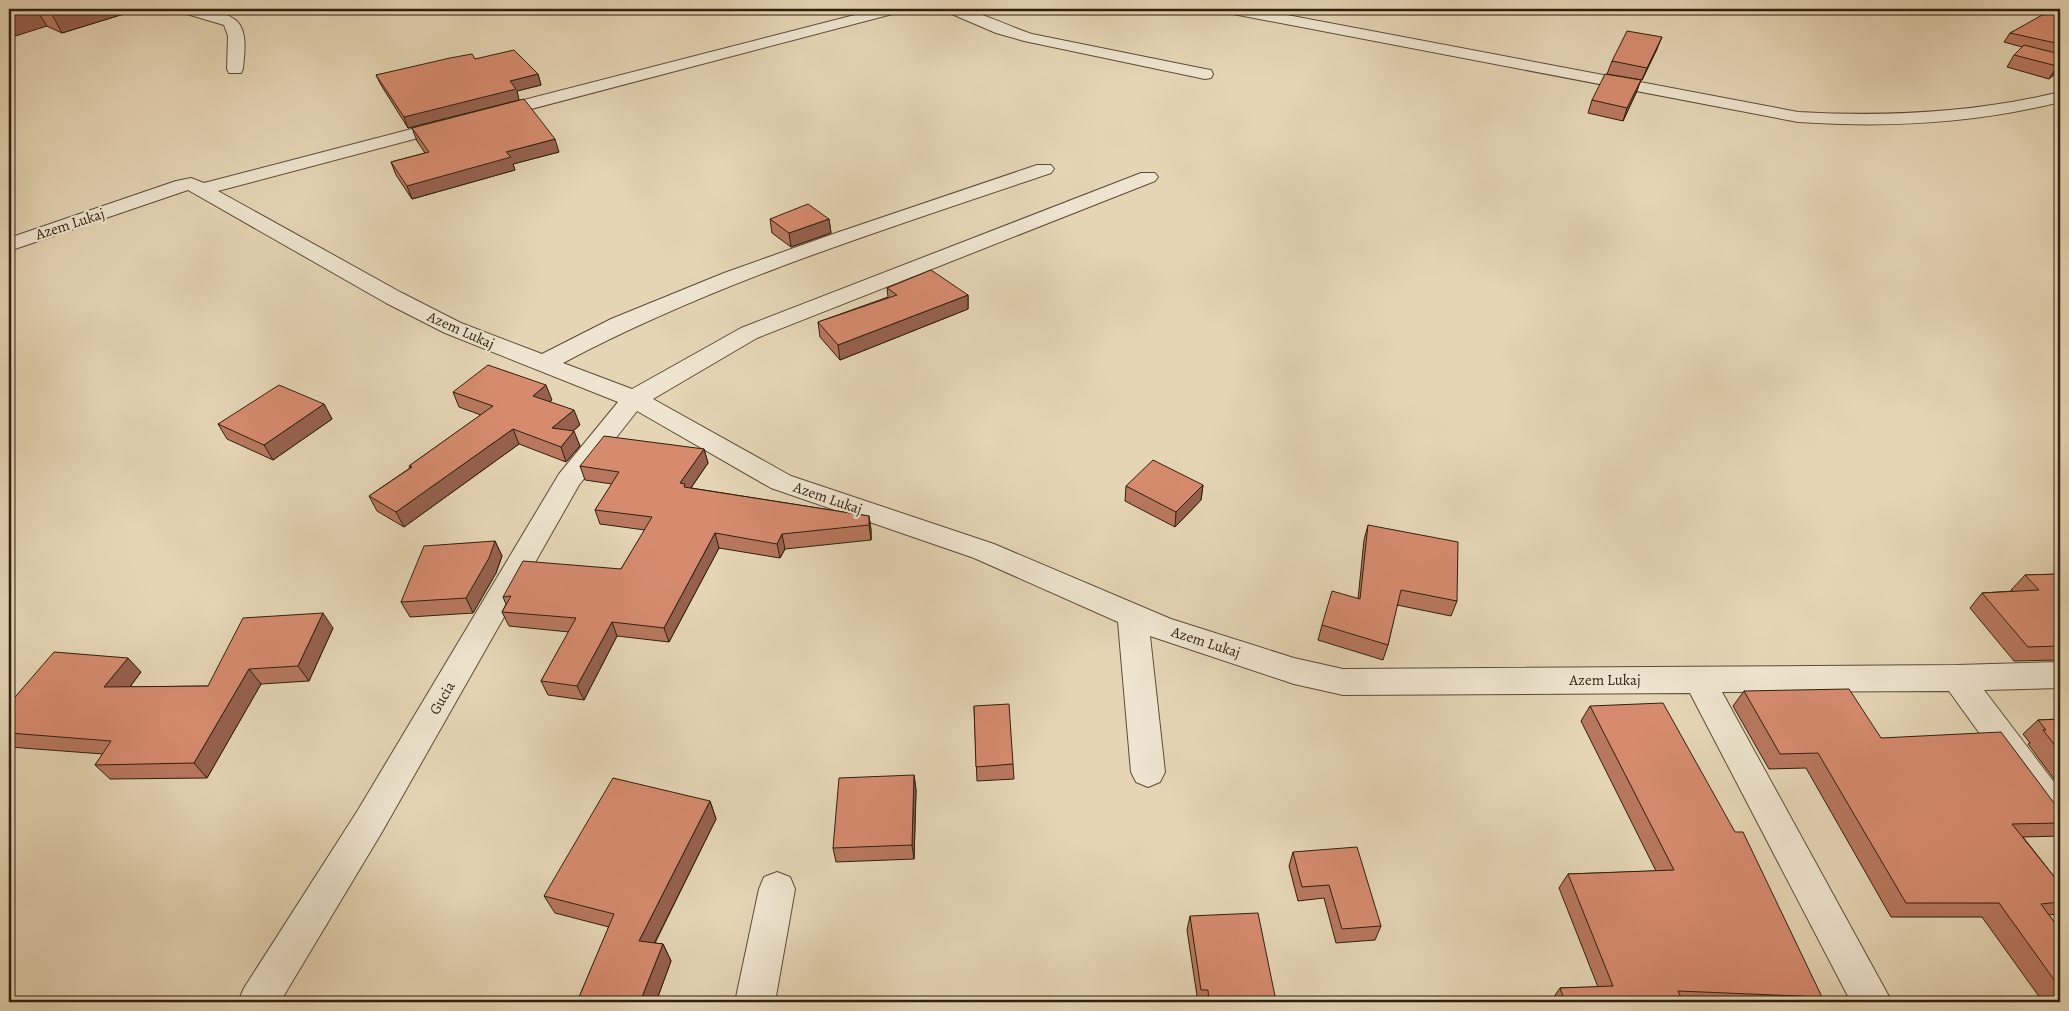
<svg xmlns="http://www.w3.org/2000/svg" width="2069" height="1011" font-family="Alegreya,serif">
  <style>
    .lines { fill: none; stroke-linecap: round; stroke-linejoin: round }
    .minor-casing { stroke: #5c4c37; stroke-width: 2 }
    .minor { fill: #eee4cf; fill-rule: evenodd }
    .wall { fill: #b8785f; stroke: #2f1f0d }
    .shaded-wall { fill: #96614e; stroke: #2f1f0d }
    .building { fill: #d68b6f; stroke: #2f1f0d }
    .labels { text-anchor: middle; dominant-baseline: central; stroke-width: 4.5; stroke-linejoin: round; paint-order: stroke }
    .street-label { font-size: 15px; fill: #2f1f0d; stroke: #eee4cf }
  </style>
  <rect width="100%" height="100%" fill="#e5d5b5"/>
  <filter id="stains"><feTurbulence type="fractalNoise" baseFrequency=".004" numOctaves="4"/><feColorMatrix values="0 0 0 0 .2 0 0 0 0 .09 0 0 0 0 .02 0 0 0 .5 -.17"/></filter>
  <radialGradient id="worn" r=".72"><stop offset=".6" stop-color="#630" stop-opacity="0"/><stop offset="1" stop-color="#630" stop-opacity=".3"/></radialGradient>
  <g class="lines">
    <defs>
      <g id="minor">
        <path d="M177,9C194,8 233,9 241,27C247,39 244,56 243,69L241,73H229L227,69L228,36L224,25L180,12Z"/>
        <polygon points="878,9 903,9 900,12 497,118 485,118 482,114 485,110"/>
        <path d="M944,9C974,7 1004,25 1032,34L1205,69L1211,70L1213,74L1211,78L1205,79L1024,41L996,33L947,12Z"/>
        <path d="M1225,9H1256L1798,112C1887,117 1974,113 2060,92V102C1974,124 1887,128 1798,122L1233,14Z"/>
        <path d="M450,119L456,120L459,124L456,128L218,191L402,293L461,323L542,354L611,319L724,273L836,233L1037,165H1051L1054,169L1051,173C886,229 718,281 563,363L632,389L741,328L1141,173H1155L1158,177L1155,181L757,338L653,399L791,476L994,544L1171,619L1294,658L1343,669L1957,665L2060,662V688L1984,690L2060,790V833L2048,828L1949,691L1722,692L1892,1002H1851L1690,693L1343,695L1294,684L1150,636L1165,772L1160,782L1148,787L1136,782L1131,772L1118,622L974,558L771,488L637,411L579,485L382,832L280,1002H238L244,988L358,810L559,474L618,402L445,333L386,303L188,190L9,251V238L176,181L191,178L204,183Z"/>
        <polygon points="777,872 790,877 795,889 775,1002 735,1002 759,889 764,877"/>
      </g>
    </defs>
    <use href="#minor" class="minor-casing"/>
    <use href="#minor" class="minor"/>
  </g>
  <g class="wall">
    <polygon points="9,9 140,9 62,33"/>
    <polygon points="2060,9 2060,69 2049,79 2007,67 2014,55 2022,47 2004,42 2010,33"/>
    <polygon points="1657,49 1642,80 1607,74 1612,61"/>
    <polygon points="475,59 538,74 541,85 517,91 519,100 408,128 381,85 376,75"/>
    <polygon points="1641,80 1636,93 1623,121 1588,113 1592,100"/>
    <polygon points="412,128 559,152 513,164 515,170 412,199 396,175 391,162 425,153 417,141"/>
    <polygon points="770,219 829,219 831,233 791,247 772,233"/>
    <polygon points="887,288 968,295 968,309 840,360 820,337 818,322 888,297"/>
    <polygon points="453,392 552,400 550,402 580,425 573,431 580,446 566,462 519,444 404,527 377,511 369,496 410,468 409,466 481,415 459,407"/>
    <polygon points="324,404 332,419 273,460 227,439 218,424"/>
    <polygon points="704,449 708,463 691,488 869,516 871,530 871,540 785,549 780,558 719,548 669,642 617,636 584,700 548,695 541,681 569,632 509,626 502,612 506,604 503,597 621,569 645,530 600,524 595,510 612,484 585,480 580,466"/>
    <polygon points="1203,485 1201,500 1175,527 1125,501 1126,486"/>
    <polygon points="1368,525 1457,601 1451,616 1397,605 1388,645 1383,660 1318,640 1322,625 1358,599 1364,540"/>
    <polygon points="495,541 502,556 496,573 473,613 410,617 401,602"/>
    <polygon points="2060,574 2060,657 2057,660 2014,661 1970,608 1982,593 2013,591 2011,590 2025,575"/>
    <polygon points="333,628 309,681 261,684 207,778 110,779 95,765 103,754 9,747 9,704 141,672 130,687 208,686"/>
    <polygon points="1744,691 1881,738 2060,811 2060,836 2023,837 2060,884 2060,911 2056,914 2049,915 2060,930 2060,1002 2043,1002 1982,917 1891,917 1806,768 1769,769 1733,706"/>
    <polygon points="974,706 1013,764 1014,779 977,781"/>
    <polygon points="1590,706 1822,997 1816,1002 1551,1002 1551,1001 1560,988 1598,987 1559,888 1568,874 1656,871 1581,721"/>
    <polygon points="2060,719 2060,787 2028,744 2030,743 2023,734 2038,720"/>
    <polygon points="914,775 916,790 914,859 836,862 833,848"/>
    <polygon points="710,801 716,819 655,943 663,944 671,961 656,1002 577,1002 609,927 555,913 544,896"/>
    <polygon points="1293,852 1381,926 1375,940 1336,943 1324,898 1298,901 1289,866"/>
    <polygon points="1190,916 1276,1001 1279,1002 1198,1002 1187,930"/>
  </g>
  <g class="shaded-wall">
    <polygon points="20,9 36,9 47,26 9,38 9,12"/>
    <polygon points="58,9 140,9 62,33 50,11"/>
    <polygon points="1662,37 1657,49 1642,80 1647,68"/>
    <polygon points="2060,63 2060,69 2049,79 2057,66"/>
    <polygon points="538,74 541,85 517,91 519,100 408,128 404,117 510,81"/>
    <polygon points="1641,80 1636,93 1623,121 1627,108"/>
    <polygon points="555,139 559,152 513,164 515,170 412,199 407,186 506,152"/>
    <polygon points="829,219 831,233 791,247 789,233"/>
    <polygon points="968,295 968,309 840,360 838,345"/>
    <polygon points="546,385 552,400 539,410 533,396"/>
    <polygon points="324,404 332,419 273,460 264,445"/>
    <polygon points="574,410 580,425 558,443 552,428"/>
    <polygon points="513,429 519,444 404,527 396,512"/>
    <polygon points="574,431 580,446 566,462 561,447"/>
    <polygon points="704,449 708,463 688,492 680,483"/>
    <polygon points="1203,485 1201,500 1175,527 1176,512"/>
    <polygon points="869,516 871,530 871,540 869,525"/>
    <polygon points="715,533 719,548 669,642 664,628"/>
    <polygon points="782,534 785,549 780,558 777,544"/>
    <polygon points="495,541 502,556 496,573 473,613 466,598"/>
    <polygon points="323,613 333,628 309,681 298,666"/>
    <polygon points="612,622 617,636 584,700 577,686"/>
    <polygon points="128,658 141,672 118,702 104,687"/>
    <polygon points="249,669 261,684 207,778 194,763"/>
    <polygon points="914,775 916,790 914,859 912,845"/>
    <polygon points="710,801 716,819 647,958 639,941"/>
    <polygon points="663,944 671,961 656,1002 640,1002"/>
  </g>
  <g class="building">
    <polygon points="9,9 20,9 9,12"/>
    <polygon points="44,9 58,9 50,11"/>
    <polygon points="2053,9 2060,9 2060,44 2010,33"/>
    <polygon points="1627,31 1662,37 1647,68 1612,61"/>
    <polygon points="2024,45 2060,54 2060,63 2057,66 2014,55"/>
    <polygon points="514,50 538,74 510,81 516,89 404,117 376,75 450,58 472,54 475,59"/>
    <polygon points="1605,74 1641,80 1627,108 1592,100"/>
    <polygon points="524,99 555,139 506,152 511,157 407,186 391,162 429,152 412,128"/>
    <polygon points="808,204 829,219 789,233 770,219"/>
    <polygon points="931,270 968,295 838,345 818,322 897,295 887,288"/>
    <polygon points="488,365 546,385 533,396 574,410 552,428 574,431 561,447 513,429 396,512 369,496 412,467 409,466 493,406 453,392"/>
    <polygon points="279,385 324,404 264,445 218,424"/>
    <polygon points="604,436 704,449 680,483 685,484 684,487 869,516 869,525 782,534 777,544 715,533 664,628 612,622 577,686 541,681 576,618 502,612 511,596 503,597 523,561 621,569 652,517 595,510 619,472 580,466"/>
    <polygon points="1153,460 1203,485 1176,512 1126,486"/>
    <polygon points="1368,525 1458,542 1457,601 1401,590 1388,645 1322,625 1332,591 1360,599"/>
    <polygon points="495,541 489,558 466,598 401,602 424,546"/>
    <polygon points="2060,574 2060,646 2028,647 1982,593 2039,590 2025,575"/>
    <polygon points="323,613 298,666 249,669 194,763 95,765 111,741 9,733 9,704 54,652 128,658 104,687 208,686 243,618"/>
    <polygon points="1849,689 1881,738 2001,732 2060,811 2060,823 2012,824 2060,884 2060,902 2041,904 2060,930 2060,988 1999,903 1906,903 1818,753 1780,754 1744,691"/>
    <polygon points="1663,703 1735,832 1743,832 1822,997 1678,991 1683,1002 1565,1002 1560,988 1613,986 1568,874 1674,870 1590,706"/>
    <polygon points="1009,704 1013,764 976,767 974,706"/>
    <polygon points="2060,719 2060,752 2043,730 2046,730 2038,720"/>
    <polygon points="914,775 912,845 833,848 839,778"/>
    <polygon points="613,778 710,801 639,941 663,944 640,1002 577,1002 614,914 544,896"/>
    <polygon points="1357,847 1381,926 1342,929 1329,885 1302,887 1293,852"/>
    <polygon points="1258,913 1276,1001 1279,1001 1279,1002 1209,1002 1208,990 1201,990 1190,916"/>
    <polygon points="907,998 994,999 994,1002 907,1002"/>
    <polygon points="317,1001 330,1002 316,1002"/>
  </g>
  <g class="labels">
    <g class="street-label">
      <text transform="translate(70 224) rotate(-18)">Azem Lukaj</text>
      <text transform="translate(461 330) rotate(24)">Azem Lukaj</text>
      <text transform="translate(828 498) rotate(19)">Azem Lukaj</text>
      <text transform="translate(1206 642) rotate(18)">Azem Lukaj</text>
      <text x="1605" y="680">Azem Lukaj</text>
      <text transform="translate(442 698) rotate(-60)">Gucia</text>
    </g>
  </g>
  <rect width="2069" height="1011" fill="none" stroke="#e5d5b5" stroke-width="30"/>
  <rect x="10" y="10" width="2049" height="991" fill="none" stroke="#2f1f0d" stroke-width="2.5"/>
  <rect x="15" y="15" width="2039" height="981" fill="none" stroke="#2f1f0d"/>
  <rect width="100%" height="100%" filter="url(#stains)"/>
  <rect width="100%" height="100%" fill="url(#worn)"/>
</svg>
